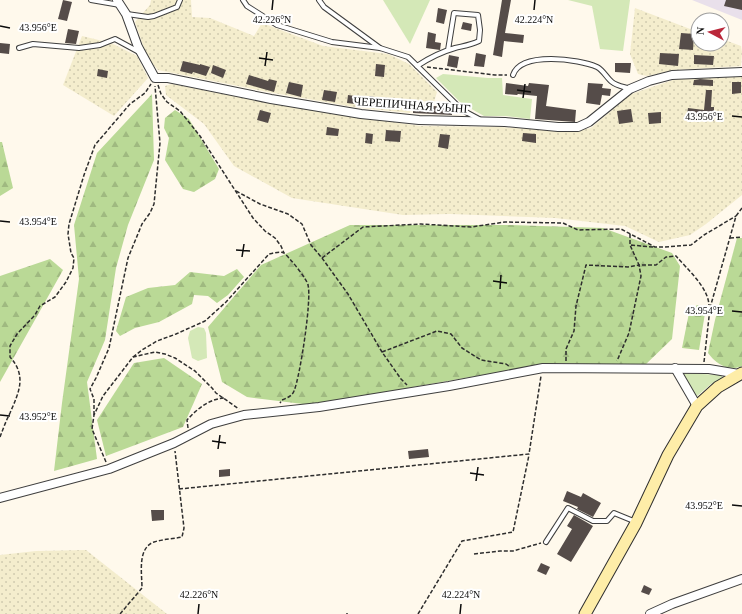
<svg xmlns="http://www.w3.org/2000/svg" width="742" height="614" font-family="Georgia,serif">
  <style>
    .industrial { fill: #e9e0eb }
    .farmland { fill: url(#farmland-dots) }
    .grass { fill: #d4e8b7 }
    .forest { fill: url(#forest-firs) }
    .building { fill: #554c49 }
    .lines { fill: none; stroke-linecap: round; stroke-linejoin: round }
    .lane-casing { stroke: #3f3f3f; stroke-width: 6 }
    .street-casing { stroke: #3f3f3f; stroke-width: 10 }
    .secondary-casing { stroke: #2e2e2e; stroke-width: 13 }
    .path { stroke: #2e2e2e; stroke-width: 1.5; stroke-dasharray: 4 2; stroke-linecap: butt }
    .lane { stroke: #fff; stroke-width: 4 }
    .street { stroke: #fff; stroke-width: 8 }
    .secondary { stroke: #feeda8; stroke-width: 11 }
    .ticks { fill: none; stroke: #0c0c0c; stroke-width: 1.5 }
    .labels { text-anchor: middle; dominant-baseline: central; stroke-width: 4; stroke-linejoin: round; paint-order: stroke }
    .street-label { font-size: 12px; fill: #0c0c0c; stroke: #fff }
    .ticks-label { font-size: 10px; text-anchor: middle; fill: #0c0c0c; stroke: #fff; stroke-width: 4; stroke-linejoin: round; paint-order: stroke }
  </style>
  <defs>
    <pattern id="farmland-dots" width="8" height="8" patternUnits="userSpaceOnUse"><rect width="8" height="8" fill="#f4edcd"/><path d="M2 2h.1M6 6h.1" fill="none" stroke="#d0caaf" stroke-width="1.8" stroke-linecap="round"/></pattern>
    <pattern id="forest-firs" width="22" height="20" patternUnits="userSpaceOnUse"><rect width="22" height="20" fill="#bad996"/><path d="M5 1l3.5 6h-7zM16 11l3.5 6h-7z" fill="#9fb980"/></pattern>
  </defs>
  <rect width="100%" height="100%" fill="#fff9ec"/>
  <polygon class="industrial" points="692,0 742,0 742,20"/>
  <g class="farmland">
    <polygon points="151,0 191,0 192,17 210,18 254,36 262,23 323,46 388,54 409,64 437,92 434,102 412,100 410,113 354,107 268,92 158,70 147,57 135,22 150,5"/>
    <polygon points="635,8 698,32 698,44 722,44 722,39 741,46 742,52 741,66 674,70 647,76 638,74 630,54"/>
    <polygon points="82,36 111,43 137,56 148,78 114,116 63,85"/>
    <polygon points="742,76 742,195 706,224 690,235 659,242 625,226 555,218 450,214 403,215 292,198 234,166 204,124 166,95 165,86 172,84 280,105 420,126 500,127 570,132 591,128 631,94 673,80 685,78 712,78"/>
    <polygon points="86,550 167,614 0,614 0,555 36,551"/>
  </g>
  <g class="grass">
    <polygon points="383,0 430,0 410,44"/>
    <polygon points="568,0 630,0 623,51 600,49 592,6"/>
    <polygon points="443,74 488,78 502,78 503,95 532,99 530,119 506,116 484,116 461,103 436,78"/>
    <polygon points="198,327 204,328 206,333 207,358 198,361 192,358 188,338 190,331"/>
    <polygon points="681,373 722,375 722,379 711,384 696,397"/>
  </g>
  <g class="forest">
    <polygon points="152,94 154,160 128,225 116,268 105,340 87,382 97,459 54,471 62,403 79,279 74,225 97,153"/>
    <polygon points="175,110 189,119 219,169 215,179 194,192 183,189 165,160 169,138 164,128 165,118"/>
    <polygon points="0,142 2,142 13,188 0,196"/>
    <polygon points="350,225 510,225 603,228 672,253 680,266 672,339 644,366 558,363 470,377 311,405 247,397 222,382 208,327 261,265"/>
    <path d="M737,238H742V366C729,372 716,364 708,353L715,320Z"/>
    <polygon points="50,259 63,270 0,382 0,276"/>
    <polygon points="237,269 244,277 228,295 217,303 208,296 194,295 192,304 159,322 135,328 120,336 116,331 126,297 148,288 175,285 190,272 224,276"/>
    <polygon points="697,305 706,307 699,350 682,348 689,313"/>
    <polygon points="164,358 202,384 183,427 106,456 97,420 134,363"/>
  </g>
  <g class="building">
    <polygon points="63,0 72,2 67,21 58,19"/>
    <polygon points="502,0 511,0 505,33 524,35 523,43 504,41 502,57 493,55"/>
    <polygon points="726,0 742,0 742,10 724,6"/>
    <polygon points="438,8 447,10 444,24 436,22"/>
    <polygon points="463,22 472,24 471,31 461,29"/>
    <polygon points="68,29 79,31 76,44 65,43"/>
    <polygon points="428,32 436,34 435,42 441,43 440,50 426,48"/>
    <polygon points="681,33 694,34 693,50 679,49"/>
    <polygon points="0,43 10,44 9,54 0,53"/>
    <polygon points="476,53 486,55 484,67 474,66"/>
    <polygon points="660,53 679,54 678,66 659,64"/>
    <polygon points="449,55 459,57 457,68 447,66"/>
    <polygon points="694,55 714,56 713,65 694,64"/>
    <polygon points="183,61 200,65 200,64 210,67 206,76 193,72 192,74 180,71"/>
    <polygon points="615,63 631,63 630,73 615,72"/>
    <polygon points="376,64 385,65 384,77 375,76"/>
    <polygon points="213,65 226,70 223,78 211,73"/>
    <polygon points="98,69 108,71 107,78 97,76"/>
    <polygon points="249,75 268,81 269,79 277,81 274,92 246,84"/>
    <polygon points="700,79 713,80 713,86 693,85 694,80"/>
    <polygon points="289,82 303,85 301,97 286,93"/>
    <polygon points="732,82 741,82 741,93 732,94"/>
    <polygon points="506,83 528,86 529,83 549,85 546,106 576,110 575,122 535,119 537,96 518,94 517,95 505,94"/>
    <polygon points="588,83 603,84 602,88 611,89 610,96 602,95 600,105 586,103"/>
    <polygon points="324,90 337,92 335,102 322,100"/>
    <polygon points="706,90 712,90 711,107 714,107 714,121 686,119 688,108 704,110"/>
    <polygon points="348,95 369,98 369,96 380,98 379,107 347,103"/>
    <polygon points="413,105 452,107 452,115 413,113"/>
    <polygon points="631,109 633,122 619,124 617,111"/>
    <polygon points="260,110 271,113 268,123 257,120"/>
    <polygon points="661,112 661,123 649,124 648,113"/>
    <polygon points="327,127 339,129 338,136 326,135"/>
    <polygon points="386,130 401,131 400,142 385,141"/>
    <polygon points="366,133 373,134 372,144 365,143"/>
    <polygon points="523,133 536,134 536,143 522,141"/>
    <polygon points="440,134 450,135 448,149 438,147"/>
    <polygon points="428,449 429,457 409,459 408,451"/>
    <polygon points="230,469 230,476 219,477 219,470"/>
    <polygon points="567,491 581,497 583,493 601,503 593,517 577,509 578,507 563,501"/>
    <polygon points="151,510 164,510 164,520 152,521"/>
    <polygon points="574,515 593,526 571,562 557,554 572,529 567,526"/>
    <polygon points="541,563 550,567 546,575 537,571"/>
    <polygon points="644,585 652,589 649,595 641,592"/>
  </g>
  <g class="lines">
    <defs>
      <g id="lane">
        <polyline points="91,0 120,5"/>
        <polyline points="243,0 247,6 277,25 332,42 380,48 408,57 462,110 479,119"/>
        <polyline points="319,0 324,7 380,48"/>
        <polyline points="127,14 148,17 154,16 177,7 180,0"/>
        <polyline points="19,48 33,44 79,48 100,45 115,39 139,52"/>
        <path d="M417,66C429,58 441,52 455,48C463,46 471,45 479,41L480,30L478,15L454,13L448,50"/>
        <path d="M513,75C521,51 579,59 597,67C603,70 607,78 612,82C617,86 625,87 630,89"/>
        <polyline points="546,542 568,508 593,521 607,521 614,513 636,522"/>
      </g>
      <g id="street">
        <polyline points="117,0 126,14 138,47 155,78 168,78 271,99 361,114 419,120 505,122 558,127 578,127 589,122 630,89 649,81 672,75 742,72"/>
        <polyline points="675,368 697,406"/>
        <polyline points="0,498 109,469 174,443 211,424 244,415 319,407 449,386 543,368 709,369 739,374"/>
        <polyline points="650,614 672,604 742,579"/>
      </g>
      <polyline id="secondary" points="585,614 636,523 668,455 697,406 718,387 742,373"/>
    </defs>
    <use href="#lane" class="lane-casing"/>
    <use href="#street" class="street-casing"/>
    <use href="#secondary" class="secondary-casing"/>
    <g class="path">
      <polyline points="427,67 495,75 507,75"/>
      <polyline points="158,85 161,94 167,102 180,111 200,136 253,218 265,231 275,238 281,246 284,253"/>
      <polyline points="236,191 260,204 288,214 302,224 311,245 322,258 348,294 382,352 401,379 407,385"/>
      <polyline points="630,234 630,245"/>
      <polyline points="730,238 742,237"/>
      <path d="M653,247L630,245L639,265H656L666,257L676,256C687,269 708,287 709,305"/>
      <polyline points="322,258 363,227 421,224 471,227 505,222 563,223 578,230 621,229 655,247 665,247 691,245 704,235 736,216"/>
      <polyline points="382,352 437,331 451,334 462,348 481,360 506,364 509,366"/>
      <path d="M133,357L142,350L157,341L176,334L205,321L226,302L269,254C274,253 280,251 284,253C289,257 307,279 308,285C312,299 300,377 294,391C292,396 287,398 282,400L280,403"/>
      <polyline points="566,361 566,349 574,331 576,306 586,265 628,267 639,265 641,276 629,333 617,361"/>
      <polyline points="704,362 710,308 736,216 742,208"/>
      <polyline points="94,415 94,399 90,389 96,378 109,348 128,258 142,224 150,213 154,204 160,143 155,86"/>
      <path d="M188,428L187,420C197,409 209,399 224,398"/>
      <path d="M0,437C3,429 6,421 10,413C19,392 27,376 10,357V346L17,334L35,315L40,306L55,297L66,282L73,268L74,258L71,253L68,234L69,224L84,175L95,145L130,104L145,93L151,84"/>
      <polyline points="106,462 92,429 94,415 103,396 133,357 155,352 165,354 175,358 195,371 212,388 216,393 239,409"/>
      <polyline points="179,489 529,454 541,376"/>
      <polyline points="474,554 500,551 513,551 541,543"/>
      <polyline points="347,613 347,614"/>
      <path d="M120,614L142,588C142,574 137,548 154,542C163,539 173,539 182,537L184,528L175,451"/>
      <polyline points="418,614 462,541 513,532 529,455"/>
    </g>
    <use href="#lane" class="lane"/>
    <use href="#street" class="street"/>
    <use href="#secondary" class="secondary"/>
  </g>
  <path class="ticks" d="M272,10L273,0M534,10L535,0M0,26L10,28M259,58L273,60M265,66L267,52M517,90L531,92M523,98L525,84M732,116L742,117M0,221L10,222M236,250L250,251M242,257L244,244M493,281L507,283M500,289L501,275M732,311L742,312M0,415L10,416M212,441L226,443M218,449L220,435M470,473L484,475M476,481L478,467M732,505L742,506M198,614L199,604M460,614L461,604"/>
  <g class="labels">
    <g class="street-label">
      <text transform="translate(412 105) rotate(4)">ЧЕРЕПИЧНАЯ УЫНГ</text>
    </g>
  </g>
  <g class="ticks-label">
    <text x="272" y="23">42.226°N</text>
    <text x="534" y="23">42.224°N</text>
    <text x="38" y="31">43.956°E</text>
    <text x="704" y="120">43.956°E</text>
    <text x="38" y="225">43.954°E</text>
    <text x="704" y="314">43.954°E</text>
    <text x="38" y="420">43.952°E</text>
    <text x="704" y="509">43.952°E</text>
    <text x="199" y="598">42.226°N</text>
    <text x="461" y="598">42.224°N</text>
  </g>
  <g transform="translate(710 32) rotate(277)"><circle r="19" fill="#ffffff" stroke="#9e9e9e"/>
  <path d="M0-3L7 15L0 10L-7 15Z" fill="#ba273a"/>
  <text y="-6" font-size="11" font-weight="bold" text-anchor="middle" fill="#0c0c0c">N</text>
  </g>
</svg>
